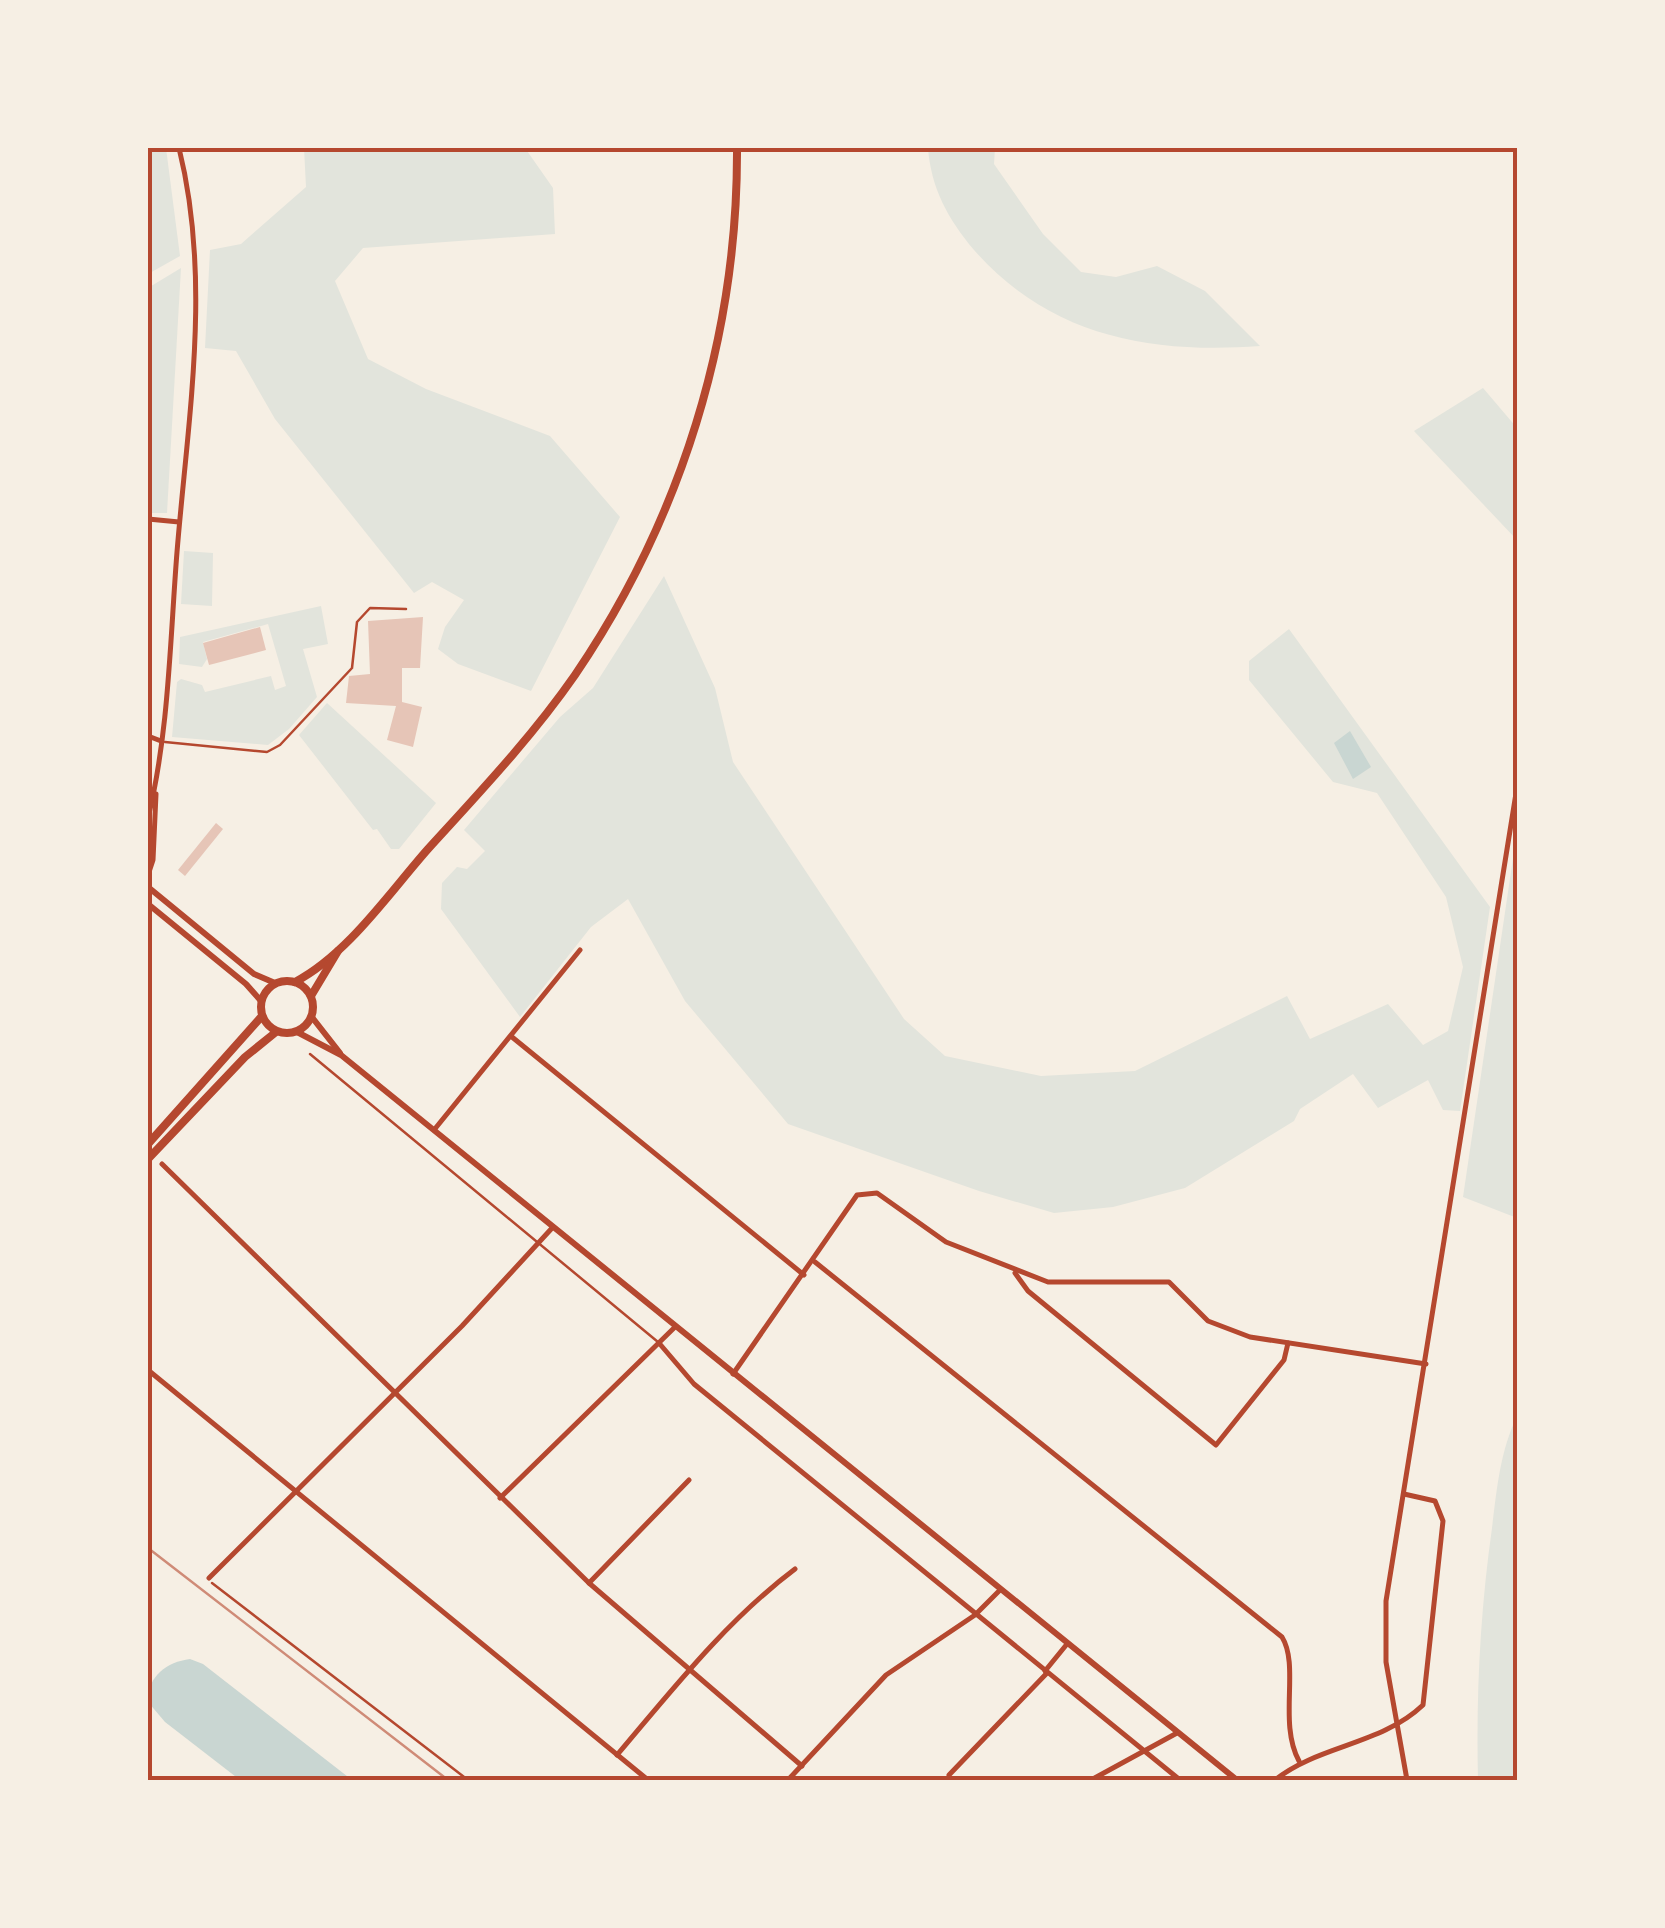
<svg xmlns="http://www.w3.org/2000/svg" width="1665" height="1928" font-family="Figtree,sans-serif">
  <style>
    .green { fill: #e2e4dc }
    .water { fill: #c9d6d2 }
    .building { fill: #e6c5b7 }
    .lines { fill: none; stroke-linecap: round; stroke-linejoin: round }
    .path { stroke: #b5482f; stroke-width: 2.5 }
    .service { stroke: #b5482f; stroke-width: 2.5 }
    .minor { stroke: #b5482f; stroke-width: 5 }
    .tertiary { stroke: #b5482f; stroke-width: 6 }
    .secondary { stroke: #b5482f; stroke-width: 8 }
    .rail { stroke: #cf8b77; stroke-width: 2.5 }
    .neatline { fill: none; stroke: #b5482f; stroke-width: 4 }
  </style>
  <rect width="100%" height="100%" fill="#f6efe4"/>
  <g class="green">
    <polygon points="148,148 166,148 180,256 148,274"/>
    <polygon points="304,148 525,148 553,188 555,234 363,248 335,281 368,359 426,389 550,436 620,517 531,691 458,664 438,649 445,627 464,600 432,582 414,593 275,419 236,351 205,348 210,250 241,244 306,187"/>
    <path d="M928,148H995L994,164L1043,234L1081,272L1116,277L1157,266L1205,291L1260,346C1149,354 1050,336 974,250C948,219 931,188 928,148Z"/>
    <polygon points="181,268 167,513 148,513 148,288"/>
    <polygon points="1483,388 1517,428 1517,540 1414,431"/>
    <polygon points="184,551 213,553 212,606 181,604"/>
    <polygon points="664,576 715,688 733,762 904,1019 945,1056 1041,1076 1135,1071 1287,996 1310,1039 1388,1004 1423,1045 1448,1031 1463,967 1446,897 1377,793 1333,782 1249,680 1249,661 1289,629 1490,907 1460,1111 1443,1110 1428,1080 1378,1108 1353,1074 1300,1109 1294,1121 1185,1188 1113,1207 1054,1213 979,1191 788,1124 685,1001 628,899 591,927 520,1017 441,909 442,883 457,867 467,869 485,851 464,830 560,717 593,688"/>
    <polygon points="321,606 328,644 303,649 317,697 289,729 268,745 172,737 177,682 181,679 202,685 205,692 271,676 275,690 286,686 268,624 203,642 207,659 202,667 179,664 180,637"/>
    <polygon points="327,703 436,803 399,849 391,849 377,829 373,830 299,735"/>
    <polygon points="1517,831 1517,1218 1463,1197"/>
    <path d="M1517,1416V1780H1478C1476,1695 1480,1613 1492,1528C1497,1488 1500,1452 1517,1416Z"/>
  </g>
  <g class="water">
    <polygon points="1350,731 1371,767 1353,779 1334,743"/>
    <path d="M190,1659L203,1664L352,1780H240L165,1722L148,1702C147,1677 166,1662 190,1659Z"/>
  </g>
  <g class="building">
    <polygon points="423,617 420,668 402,668 402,702 422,707 413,747 387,740 396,706 346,703 349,676 370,674 368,621"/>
    <polygon points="260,627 266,650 209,665 203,643"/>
    <polygon points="216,823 223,829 185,876 178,870"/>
  </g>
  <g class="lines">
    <polyline class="path" points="212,1583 468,1780"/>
    <g class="service">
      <polyline points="165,742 267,752 280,745 352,668 357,622 370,608 406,609"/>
      <polyline points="310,1054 658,1342"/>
    </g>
    <g class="minor">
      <polyline points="148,519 179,522"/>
      <polyline points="148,736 161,741"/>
      <path d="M148,818C169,732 170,640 177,552C188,417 212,281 179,148"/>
      <polyline points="148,875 153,860 156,794"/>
      <polyline points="512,1037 804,1275"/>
      <polyline points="434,1130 580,950"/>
      <polyline points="162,1164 589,1583 802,1766"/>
      <path d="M815,1262L1282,1637C1300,1666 1278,1723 1299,1761"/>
      <polyline points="1015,1273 1028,1291 1216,1445 1284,1360 1288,1343"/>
      <polyline points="659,1343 694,1384 1180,1780"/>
      <polyline points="148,1370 648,1780"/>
      <polyline points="733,1374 857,1195 877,1193 946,1242 1048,1282 1169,1282 1208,1321 1250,1337 1426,1364"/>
      <polyline points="500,1498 675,1327"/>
      <polyline points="209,1578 462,1326 553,1227"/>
      <polyline points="589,1583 689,1480"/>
      <polyline points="1045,1671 1067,1644"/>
      <path d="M617,1755C672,1690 727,1620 795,1569"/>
      <polyline points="949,1775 1047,1673"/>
      <polyline points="788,1780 886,1675 975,1615 1000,1590"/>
      <polyline points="1091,1780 1177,1733"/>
      <path d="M1275,1780C1319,1745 1381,1745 1423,1705L1443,1521L1435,1501L1404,1494"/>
      <polyline points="1407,1780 1386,1662 1386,1601 1518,781"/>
    </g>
    <g class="tertiary">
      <polyline points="148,887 254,974 275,983"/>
      <polyline points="148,904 246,984 261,1001"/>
      <polyline points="311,1016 340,1053"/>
      <polyline points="297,1032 341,1055 1237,1780"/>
    </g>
    <g class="secondary">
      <circle cx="287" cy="1007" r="26"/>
      <path d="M295,982C348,954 389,893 428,849C479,793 532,737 575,675C681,519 738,336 737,148"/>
      <polyline points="311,996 338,951"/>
      <polyline points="148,1144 262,1016"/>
      <polyline points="148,1159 245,1057 276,1032"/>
    </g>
    <polyline class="rail" points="148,1548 448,1780"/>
  </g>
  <rect width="1665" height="1928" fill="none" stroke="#f6efe4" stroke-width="300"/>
  <rect x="150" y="150" width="1365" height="1628" class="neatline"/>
</svg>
